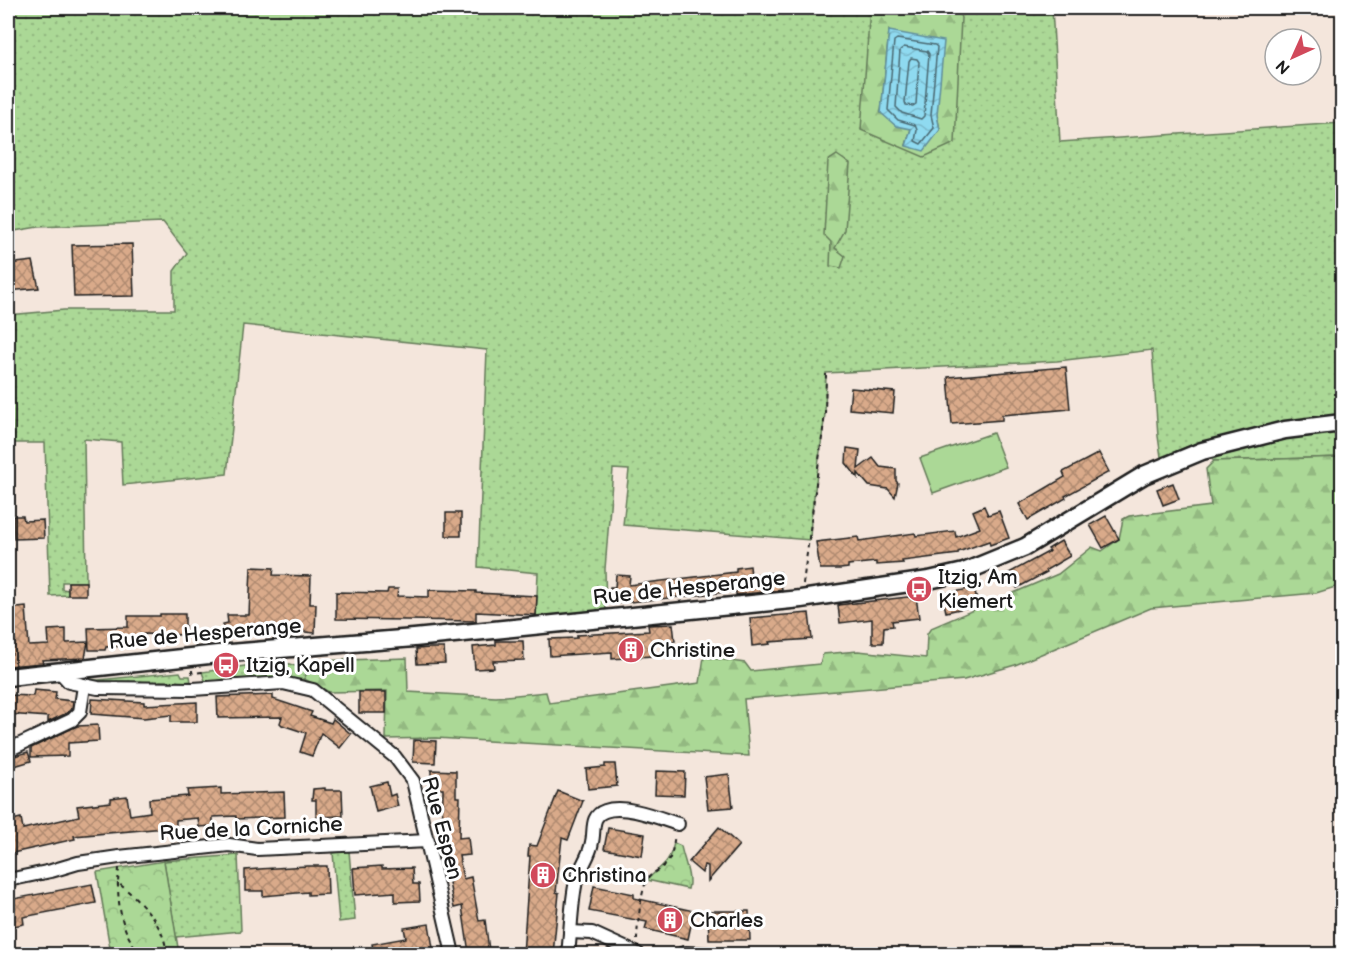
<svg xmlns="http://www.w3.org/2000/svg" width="1350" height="962" font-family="'Balsamiq Sans',sans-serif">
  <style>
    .grass { fill: url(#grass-dots); stroke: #647a59; stroke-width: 1.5 }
    .forest { fill: url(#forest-firs); stroke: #647a59; stroke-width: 1.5; fill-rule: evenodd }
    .park { fill: url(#park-crowns); stroke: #647a59; stroke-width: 1.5 }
    .pitch { fill: #abd896; stroke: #647a59; stroke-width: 1.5 }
    .water { fill: url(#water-waves); stroke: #618e9b; stroke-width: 1.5 }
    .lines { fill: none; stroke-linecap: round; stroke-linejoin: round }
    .shore { stroke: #4a6871; stroke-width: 1.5 }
    .building { fill: url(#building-cross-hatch); stroke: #1c1c1c; stroke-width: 1.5 }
    .street-casing { stroke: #1c1c1c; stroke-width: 16 }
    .secondary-casing { stroke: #1c1c1c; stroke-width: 21 }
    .path { stroke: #1c1c1c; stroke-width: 2; stroke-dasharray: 4.5 4.5; stroke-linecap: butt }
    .street { stroke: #fff; stroke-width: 12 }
    .secondary { stroke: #fff; stroke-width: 16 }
    .labels { text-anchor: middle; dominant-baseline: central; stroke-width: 6; stroke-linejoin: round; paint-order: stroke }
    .poi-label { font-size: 21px; fill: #1c1c1c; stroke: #fff; text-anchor: start }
    .street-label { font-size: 21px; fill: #1c1c1c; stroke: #fff }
  </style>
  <defs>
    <pattern id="grass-dots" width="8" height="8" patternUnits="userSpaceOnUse" patternTransform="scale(1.5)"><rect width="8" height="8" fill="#abd896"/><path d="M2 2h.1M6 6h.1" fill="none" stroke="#93b981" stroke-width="1.8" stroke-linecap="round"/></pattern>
    <pattern id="forest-firs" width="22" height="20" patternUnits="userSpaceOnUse" patternTransform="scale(1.5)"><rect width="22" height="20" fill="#abd896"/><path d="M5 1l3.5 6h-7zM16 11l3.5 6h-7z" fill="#93b981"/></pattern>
    <pattern id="park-crowns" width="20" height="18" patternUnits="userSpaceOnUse" patternTransform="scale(1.5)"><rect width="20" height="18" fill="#abd896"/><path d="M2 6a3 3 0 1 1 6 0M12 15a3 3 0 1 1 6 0" fill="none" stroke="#93b981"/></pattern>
    <pattern id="water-waves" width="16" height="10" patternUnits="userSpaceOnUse" patternTransform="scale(1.5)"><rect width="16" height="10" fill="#8fdaf0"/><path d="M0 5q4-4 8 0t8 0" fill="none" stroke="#7bbacd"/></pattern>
    <pattern id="building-cross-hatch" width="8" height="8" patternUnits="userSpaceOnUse" patternTransform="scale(1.5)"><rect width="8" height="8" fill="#d9aa8a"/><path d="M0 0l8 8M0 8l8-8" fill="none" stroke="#af8a70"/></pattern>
  </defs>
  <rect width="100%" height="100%" fill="#f4e6dc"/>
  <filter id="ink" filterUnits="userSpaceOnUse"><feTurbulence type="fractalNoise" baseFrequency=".0167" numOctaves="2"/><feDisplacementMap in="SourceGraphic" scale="12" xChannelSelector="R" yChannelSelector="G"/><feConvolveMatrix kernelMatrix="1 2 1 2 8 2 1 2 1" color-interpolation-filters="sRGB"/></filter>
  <g filter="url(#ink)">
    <g class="grass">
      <polygon points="8,8 1052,8 1060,142 1342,123 1342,457 1214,461 1202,451 1202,441 1161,457 1158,436 1152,350 1057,361 826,373 825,414 811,519 810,540 623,525 629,470 613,469 605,569 606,611 536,617 538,573 478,567 487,350 243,325 227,474 123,485 121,442 84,439 86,582 62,582 62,589 68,590 68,595 50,596 45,443 14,443 11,404 8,404 8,315 64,310 174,310 174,271 187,253 163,222 38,227 8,232"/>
      <polygon points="280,661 308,670 304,679 206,683 202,672"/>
      <polygon points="180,672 182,676 190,676 191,682 160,681 161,686 84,682 81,678 98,680"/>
      <polygon points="349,851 355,920 339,922 333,853"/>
      <polygon points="238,855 241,931 176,937 164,861"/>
    </g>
    <g class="forest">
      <path d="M870,8H958L961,18L955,143L924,157L861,130ZM889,31L937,115L940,130L906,145L911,129L881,113Z"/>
      <polygon points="837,155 850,164 845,230 835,248 845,256 841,268 830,266 831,242 824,235 828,161"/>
      <polygon points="1342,457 1342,585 1316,593 1151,608 1015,665 964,680 744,699 749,756 436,738 386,739 387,691 329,692 304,679 313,661 407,658 408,692 496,697 546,692 549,703 700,683 704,657 745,663 751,671 820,664 823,654 858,651 926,658 927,634 931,628 1058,574 1092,547 1102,551 1119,539 1123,519 1129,516 1211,506 1206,469 1214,461"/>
    </g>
    <g class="park">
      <path d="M674,843L681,846C683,858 692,877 688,889L647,880C661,865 669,865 674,843Z"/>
      <polygon points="164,861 179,954 111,954 97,872"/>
    </g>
    <polygon class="pitch" points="993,433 1006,467 933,493 920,458"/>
    <polygon class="water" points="889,31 944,41 937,115 940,130 924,151 906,146 911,129 896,126 881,113"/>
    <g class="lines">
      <g class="shore">
        <polygon points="897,39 935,45 937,47 931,115 934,128 921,144 915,141 917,130 915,125 898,120 888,110 894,41"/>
        <polygon points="904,47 927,51 929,54 924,116 921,119 902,113 896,107 900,50"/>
        <polygon points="911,58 917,59 919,62 916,104 913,106 906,105 905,102 909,61"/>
      </g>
    </g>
    <g class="building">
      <polygon points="132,244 134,296 74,297 72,245"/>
      <polygon points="33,261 39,288 8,291 8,264"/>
      <polygon points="1066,367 1070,409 1002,415 1002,420 952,424 948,377"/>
      <polygon points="851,388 895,392 893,413 849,409"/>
      <polygon points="847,448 860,450 858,469 873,458 880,467 896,469 896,481 898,483 895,497 888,489 869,486 858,473 858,478 846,463"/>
      <polygon points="1099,453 1109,472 1065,496 1066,498 1028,520 1019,504 1065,477 1063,472"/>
      <polygon points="1173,483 1179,499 1163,505 1157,489"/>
      <polygon points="984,506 988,515 999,511 1009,538 990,545 989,541 958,552 958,554 902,561 903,563 876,565 876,562 848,565 848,568 840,569 820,569 816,542 858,537 859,541 915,533 916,536 955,531 956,537 980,528 973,511"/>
      <rect x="446" y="513" width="15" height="23"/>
      <polygon points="13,516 23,516 24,521 43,520 44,538 14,539"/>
      <polygon points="1106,516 1119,539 1103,548 1090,525"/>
      <polygon points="1061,541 1070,556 1046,570 1047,572 1017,588 1009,573 1050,551 1048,549"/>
      <polygon points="750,566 751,575 780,572 782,590 736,595 736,591 611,604 610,587 615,587 616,575 630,576 629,585 736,572 736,568"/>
      <polygon points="251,567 274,568 273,575 311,576 310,604 316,604 315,633 273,629 273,626 247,624 247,636 223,635 223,624 228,623 227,615 249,615"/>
      <rect x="68" y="582" width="18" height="13"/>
      <polygon points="974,588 978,605 946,612 942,594"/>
      <polygon points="388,589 398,589 397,596 429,597 429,590 476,591 476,593 537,596 536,615 476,612 476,621 336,619 336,592 387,593"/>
      <polygon points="916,596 919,618 892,621 893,626 884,627 883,643 872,643 872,619 840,623 838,605"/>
      <polygon points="26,607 29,646 49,645 48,630 66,629 66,643 88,642 85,658 42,660 43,663 8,666 8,654 12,654 8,609"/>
      <polygon points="809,613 812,639 769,642 770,644 752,646 750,618"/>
      <polygon points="160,614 185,614 185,635 144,634 144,639 130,639 129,646 106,647 105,650 89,650 88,628 128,627 128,616 160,616"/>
      <polygon points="673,624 675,641 650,643 651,656 612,659 612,652 550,656 549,639 577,638 577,635 649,631 648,625"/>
      <polygon points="496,641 523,641 524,660 493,661 494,668 475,669 473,647 496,645"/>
      <polygon points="430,648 444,648 445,663 417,664 416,649"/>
      <polygon points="34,690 56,692 55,699 73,701 72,708 67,713 48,722 48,717 8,714 8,695 33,696"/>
      <rect x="359" y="692" width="27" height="21"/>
      <polygon points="273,695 273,699 312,712 310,716 331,723 333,719 351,734 340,748 321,733 312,756 300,752 306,733 282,725 280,723 282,717 218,718 217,697"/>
      <polygon points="92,699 144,702 144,705 197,702 197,722 171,722 171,715 144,718 91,714"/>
      <polygon points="98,725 99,741 68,743 68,756 31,757 31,748 77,726"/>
      <polygon points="414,740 436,741 435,763 413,762"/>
      <polygon points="28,752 31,761 8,768 8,758"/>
      <polygon points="605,764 615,764 617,786 588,789 586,769 605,767"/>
      <polygon points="431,770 456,771 456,797 460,797 459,838 468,837 470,855 459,856 463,879 471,877 479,921 485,920 489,950 469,953 462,906 454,908 446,867 444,867 440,841 442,841 443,789 431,789"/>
      <polygon points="656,771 685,772 684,795 655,794"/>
      <polygon points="729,774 733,807 708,809 704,777"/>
      <polygon points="387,782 390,796 395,794 398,806 376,812 370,786"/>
      <polygon points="221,788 221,794 284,792 285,817 236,819 236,816 213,817 213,826 199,827 198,818 176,820 176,827 74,836 75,839 8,854 8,821 21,818 23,829 79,816 77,806 111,802 111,798 127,796 130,815 150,812 149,799 188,796 187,790"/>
      <polygon points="325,788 325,790 342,790 343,816 316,817 316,800 312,800 313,789"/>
      <polygon points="558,791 583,801 568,840 562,838 556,892 559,893 553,954 523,954 530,856 528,856 529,845 537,846"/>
      <polygon points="719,827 739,845 708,881 708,866 704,865 702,873 689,862"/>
      <polygon points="608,828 645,834 642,856 604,849"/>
      <polygon points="307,866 327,866 328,894 308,895 308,892 263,896 263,891 245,891 245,870"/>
      <polygon points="382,866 382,869 412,868 413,884 419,884 420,901 395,902 395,892 355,895 353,868"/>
      <polygon points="92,884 96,903 23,917 24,924 8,927 8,900"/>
      <polygon points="594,886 634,894 634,898 694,911 688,939 645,929 647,922 589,911"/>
      <polygon points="708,911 749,911 750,940 709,940"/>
      <polygon points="429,924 434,954 374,954 372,944 406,938 404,928"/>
    </g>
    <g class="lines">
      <defs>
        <g id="street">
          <polyline points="59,671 69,682 98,688 193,689 283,683 313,690 395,757 413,781 453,954"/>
          <polyline points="8,750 72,720 80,712 84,686"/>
          <polyline points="8,880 51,871 78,863 119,857 229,845 257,849 428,841"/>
          <polyline points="570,932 592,933 638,954"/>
          <path d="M568,954C571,930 571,904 576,881C580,867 590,856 592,842C595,830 590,816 605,811C625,804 659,818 678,824"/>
          <polyline points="681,954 684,953 709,954"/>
        </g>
        <polyline id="secondary" points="8,677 218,654 414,638 801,599 929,580 964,572 1025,547 1144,475 1202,451 1285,430 1342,423"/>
      </defs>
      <use href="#street" class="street-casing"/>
      <use href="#secondary" class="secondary-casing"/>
      <g class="path">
        <polyline points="803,584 825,414 826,373"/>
        <polyline points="192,670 192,673 202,672 201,676"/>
        <path d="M119,868L118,883C141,901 164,924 167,954"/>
        <path d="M118,883C118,909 123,936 141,954"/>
        <path d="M637,940C637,928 641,890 647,880C651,873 659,870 665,865C673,858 673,844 675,835"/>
      </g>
      <use href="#street" class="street"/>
      <use href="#secondary" class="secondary"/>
    </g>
  </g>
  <defs>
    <symbol id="bus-disc" viewBox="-11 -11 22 22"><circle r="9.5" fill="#d1495b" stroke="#fff"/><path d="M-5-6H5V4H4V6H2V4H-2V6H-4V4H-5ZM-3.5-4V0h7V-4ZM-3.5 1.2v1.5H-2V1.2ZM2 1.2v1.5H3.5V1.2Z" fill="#fff"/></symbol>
    <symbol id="building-disc" viewBox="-11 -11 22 22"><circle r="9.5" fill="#d1495b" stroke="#fff"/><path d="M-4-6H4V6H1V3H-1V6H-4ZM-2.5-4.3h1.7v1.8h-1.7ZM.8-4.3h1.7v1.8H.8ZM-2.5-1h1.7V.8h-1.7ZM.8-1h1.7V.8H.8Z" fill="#fff"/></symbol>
  </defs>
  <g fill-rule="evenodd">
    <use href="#bus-disc" x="904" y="574" width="30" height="30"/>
    <use href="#building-disc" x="616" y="635" width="30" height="30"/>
    <use href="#bus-disc" x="211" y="650" width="30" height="30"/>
    <use href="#building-disc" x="528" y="860" width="30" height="30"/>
    <use href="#building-disc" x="655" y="905" width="30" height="30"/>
  </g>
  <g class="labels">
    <g class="poi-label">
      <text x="938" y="577">Itzig, Am<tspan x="938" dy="24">Kiemert</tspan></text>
      <text x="650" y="650">Christine</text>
      <text x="246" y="665">Itzig, Kapell</text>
      <text x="562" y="875">Christina</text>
      <text x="690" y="920">Charles</text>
    </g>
    <g class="street-label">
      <text transform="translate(689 588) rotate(-6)">Rue de Hesperange</text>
      <text transform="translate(205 634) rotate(-5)">Rue de Hesperange</text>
      <text transform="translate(442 828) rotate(75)">Rue Espen</text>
      <text transform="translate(251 829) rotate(-3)">Rue de la Corniche</text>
    </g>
  </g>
  <rect width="1350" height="962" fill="none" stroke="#fff" stroke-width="30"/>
  <rect x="15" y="15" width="1320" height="932" fill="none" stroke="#1c1c1c" stroke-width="2" filter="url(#ink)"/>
  <g transform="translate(1293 57) rotate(225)"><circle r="28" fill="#ffffff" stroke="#a4a4a4" stroke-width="1.5"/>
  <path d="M0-4.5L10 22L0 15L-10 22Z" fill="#d1495b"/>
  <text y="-9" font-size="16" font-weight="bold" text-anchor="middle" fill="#1c1c1c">N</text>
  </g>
</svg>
